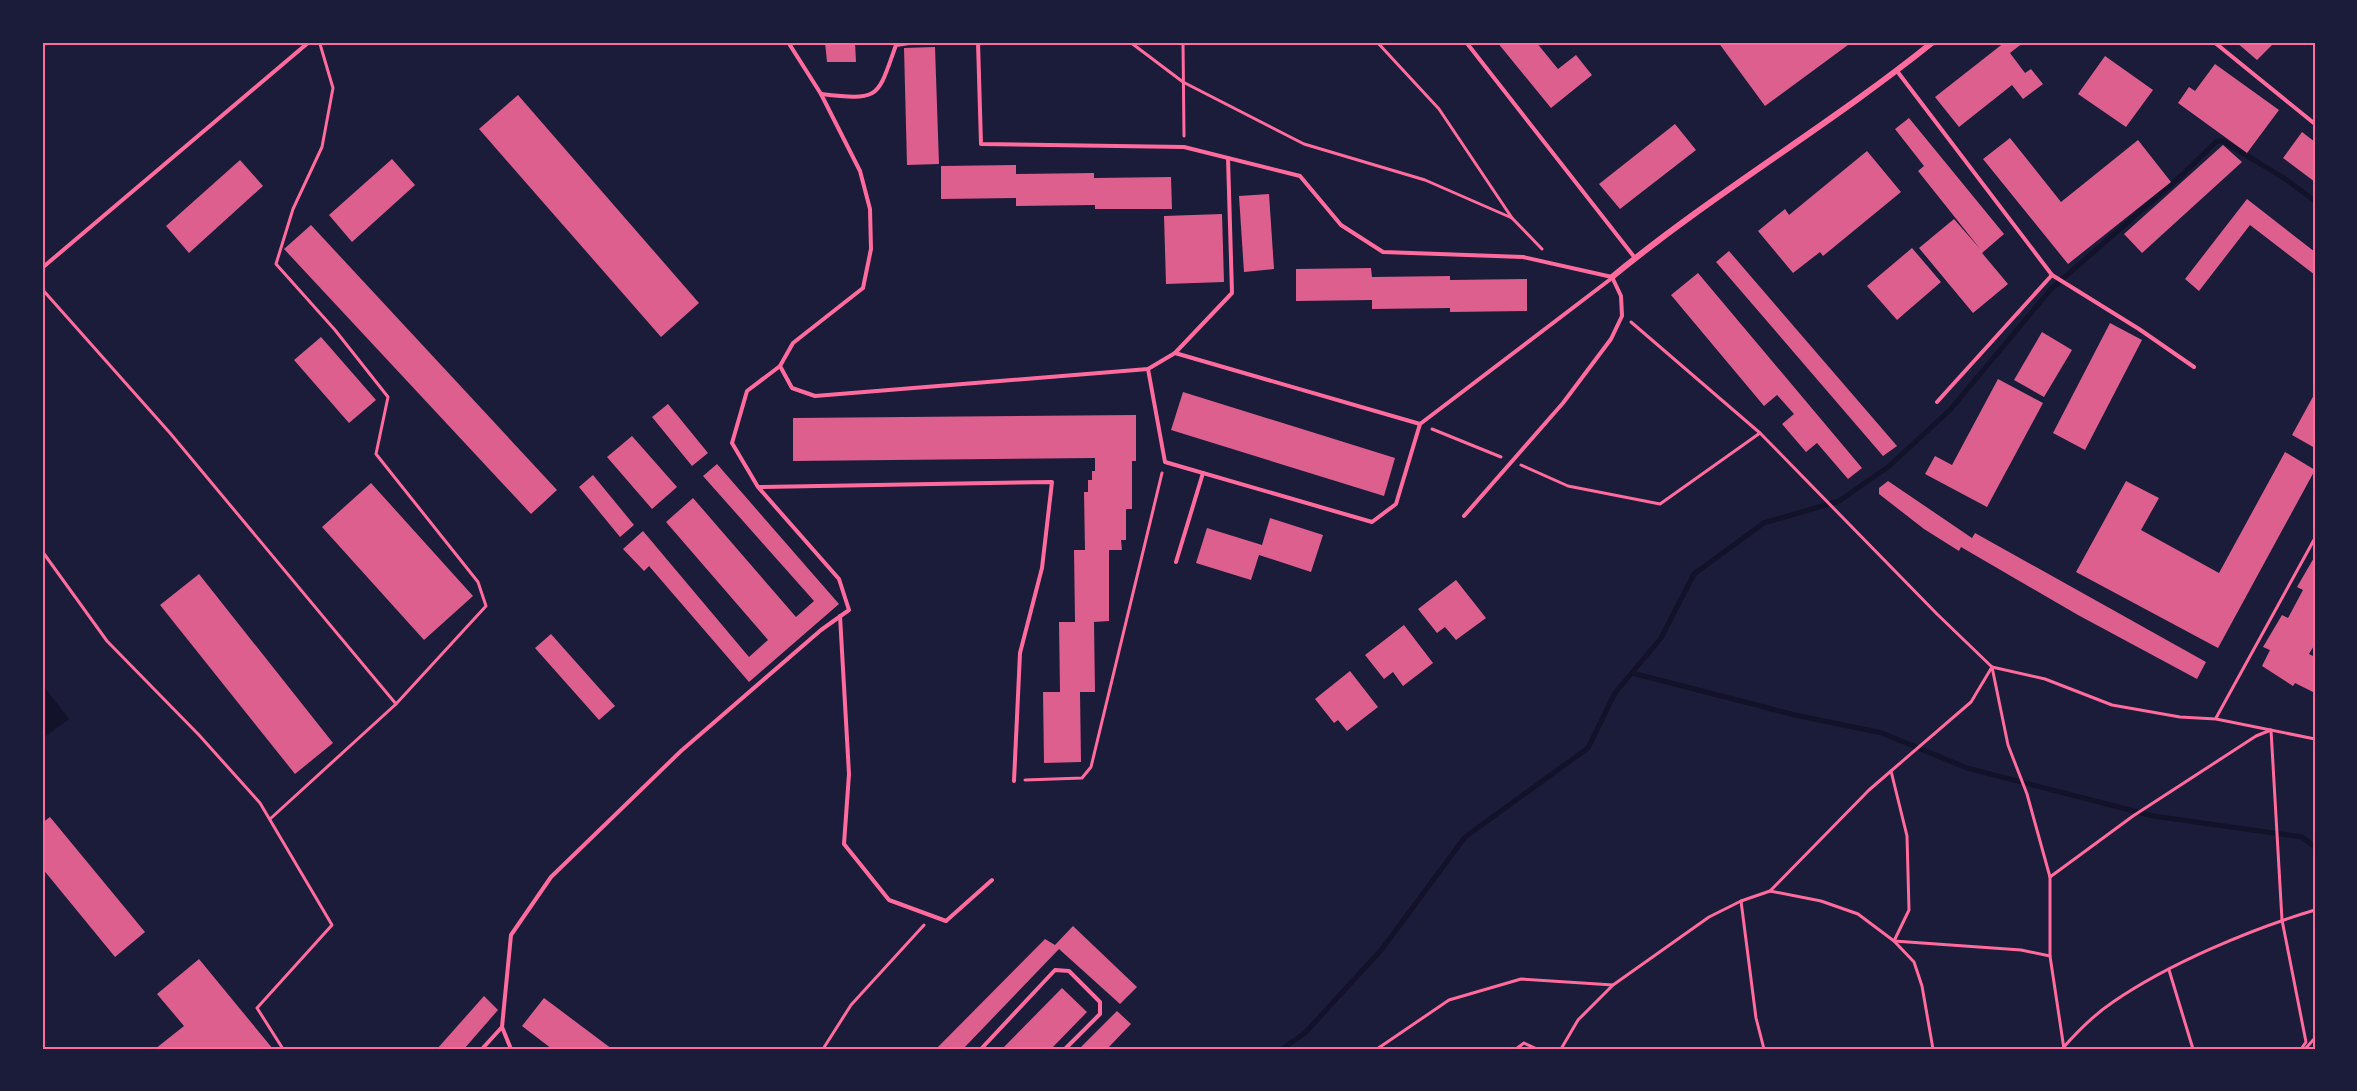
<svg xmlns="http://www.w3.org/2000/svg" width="2357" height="1091" font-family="'DejaVu Sans',sans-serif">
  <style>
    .water { fill: #12122b }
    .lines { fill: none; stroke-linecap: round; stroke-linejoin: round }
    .stream { stroke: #12122b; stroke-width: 5 }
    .building { fill: #dd5f8e }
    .path { stroke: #ff6b9d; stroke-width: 3 }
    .service { stroke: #ff6b9d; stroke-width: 4 }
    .minor { stroke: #ff6b9d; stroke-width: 6 }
    .neatline { fill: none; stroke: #ff6b9d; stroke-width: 2 }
  </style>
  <rect width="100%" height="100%" fill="#1b1b3a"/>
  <polygon class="water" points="42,684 69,719 42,739"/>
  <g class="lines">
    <g class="stream">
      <polyline points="1632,673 1795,715 1882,733 1967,768 2153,816 2302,837 2315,847"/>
      <polyline points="1282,1049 1305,1033 1382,949 1465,837 1588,748 1615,693 1661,638 1694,574 1764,523 1839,501 1888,467 1950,410 2051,289 2182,175 2217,141 2223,141 2287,180 2315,201"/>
    </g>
  </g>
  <g class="building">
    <polygon points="825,42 855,42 856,62 827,62"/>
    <polygon points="1497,42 1536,42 1558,69 1576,55 1592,75 1551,108"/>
    <polygon points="1718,42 1852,42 1765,106"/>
    <polygon points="2005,42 2024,42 2010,53 2025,73 2031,69 2043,84 2023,99 2012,85 1959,127 1935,97"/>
    <polygon points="2236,42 2275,42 2257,60"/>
    <polygon points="935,47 939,164 907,165 904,48"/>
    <polygon points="2105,56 2153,90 2126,127 2078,94"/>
    <polygon points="2215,64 2279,110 2247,153 2178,103 2189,87 2195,91"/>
    <polygon points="518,95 699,303 661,337 479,129"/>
    <polygon points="1909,118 2004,234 1982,253 2008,284 1973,313 1919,248 1954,219 1981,250 1918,171 1924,166 1895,129"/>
    <polygon points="1675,124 1696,150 1620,209 1599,184"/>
    <polygon points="2302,132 2315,142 2315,182 2283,158"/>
    <polygon points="2010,138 2061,202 2138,140 2171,182 2068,264 1983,159"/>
    <polygon points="2223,145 2242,162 2142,253 2124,234"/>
    <polygon points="1867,151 1901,192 1823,256 1820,252 1793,273 1758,231 1785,209 1789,215"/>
    <polygon points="392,159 415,185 352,242 329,215"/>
    <polygon points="240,160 263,186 189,253 166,226"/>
    <polygon points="1016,165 1016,174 1094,173 1094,178 1171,177 1172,209 1095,209 1095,205 1016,206 1016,198 941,199 941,166"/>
    <polygon points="1269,194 1274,269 1244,272 1239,196"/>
    <polygon points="2247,199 2315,252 2315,275 2250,225 2199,291 2185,279"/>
    <polygon points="1222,214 1224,282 1166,284 1164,216"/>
    <polygon points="311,225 557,490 531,514 284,249"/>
    <polygon points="1912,248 1941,282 1897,320 1867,286"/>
    <polygon points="1729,251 1897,446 1883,456 1716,262"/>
    <polygon points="1371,268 1372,277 1450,276 1450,280 1527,279 1527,311 1450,312 1450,308 1372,309 1372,300 1296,301 1296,269"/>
    <polygon points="1698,273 1862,468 1848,479 1817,443 1806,452 1782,424 1794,414 1777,395 1764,406 1671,295"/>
    <polygon points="2110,323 2142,340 2085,450 2053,433"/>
    <polygon points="2042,332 2072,350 2044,397 2014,380"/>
    <polygon points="321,337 376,400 349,423 294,360"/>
    <polygon points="1998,379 2043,403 1987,507 1925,474 1935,456 1952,465"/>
    <polygon points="1183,392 1395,458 1384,496 1171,430"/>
    <polygon points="2315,393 2315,448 2292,435"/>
    <polygon points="668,404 708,453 692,466 652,417"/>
    <polygon points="1136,415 1136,461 1132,461 1132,509 1126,509 1126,540 1121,540 1122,550 1109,550 1109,621 1094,622 1095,692 1080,692 1081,762 1044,763 1043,692 1060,692 1059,622 1075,622 1074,550 1085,550 1084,492 1088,492 1088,480 1092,480 1092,471 1095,471 1095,458 793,461 793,418"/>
    <polygon points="632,436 677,487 652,509 607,457"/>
    <polygon points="2285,452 2315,470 2218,648 2076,572 2126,481 2159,498 2141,530 2219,573"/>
    <polygon points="717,464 839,604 749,682 649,566 644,571 623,549 643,531 749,657 768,640 666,522 693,498 796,617 814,601 703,476"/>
    <polygon points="593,475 634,525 620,537 579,487"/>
    <polygon points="1888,481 1972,538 1975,533 2206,662 2197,679 2078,615 1961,547 1959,551 1924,529 1879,494 1879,488"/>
    <polygon points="371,483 473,596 424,640 322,527"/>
    <polygon points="1270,518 1323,535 1311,572 1259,555 1251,580 1196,563 1207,528 1262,545"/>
    <polygon points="2315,556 2315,644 2309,654 2315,657 2315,693 2295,683 2293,686 2262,666 2270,650 2263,647 2282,615 2288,618 2303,590 2297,587"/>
    <polygon points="199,574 333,743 295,774 160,605"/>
    <polygon points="1456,580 1486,618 1456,640 1445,627 1437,633 1418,609"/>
    <polygon points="1404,625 1433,663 1403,686 1393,672 1384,679 1365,655"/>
    <polygon points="551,634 615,706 599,720 535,648"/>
    <polygon points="1350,671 1378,707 1347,731 1338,720 1334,723 1315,699"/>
    <polygon points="50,817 145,932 115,957 42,868 42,823"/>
    <polygon points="1073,926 1137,987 1120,1004 1059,949 963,1049 936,1049 1045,939 1055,945"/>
    <polygon points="199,959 273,1049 155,1049 184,1026 157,994"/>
    <polygon points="1062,988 1087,1012 1051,1049 1002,1049"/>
    <polygon points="484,996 498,1010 464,1049 437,1049"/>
    <polygon points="544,998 612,1049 552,1049 522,1026"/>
    <polygon points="1117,1011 1131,1024 1107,1049 1079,1049"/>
  </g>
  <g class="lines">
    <g class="path">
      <polyline points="1130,42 1183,82 1304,144 1425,180 1512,218"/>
      <polyline points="1183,42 1184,136"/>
      <polyline points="1377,42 1439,109 1512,218 1542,249"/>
      <polyline points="320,44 333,88 322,147 293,209 276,264 335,330 388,397 376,454 478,582 486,606 396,704"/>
      <polyline points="42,289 170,433 396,704 270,819"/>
      <polyline points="1631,322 1760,433 1937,614 1992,667 2045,679 2112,705 2180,717 2216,719 2315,739"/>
      <polyline points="1432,429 1501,457"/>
      <polyline points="1521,465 1568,486 1660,504 1760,433"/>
      <polyline points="42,551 107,641 199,735 260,803 332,925 257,1008 283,1049"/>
      <polyline points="1992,667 1971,702 1891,771 1907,836 1909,910 1894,941 2021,950 2050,956"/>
      <polyline points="1992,667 2008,745 2027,794 2050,877 2050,956 2064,1049"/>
      <polyline points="2216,718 2315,538"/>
      <polyline points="1025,780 1082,778 1091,767 1162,473"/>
      <polyline points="2050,877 2133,816 2256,736 2271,730 2282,920 2306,1042 2301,1049"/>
      <polyline points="1770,891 1869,790 1891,771"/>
      <polyline points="1741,901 1756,1018 1764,1049"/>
      <polyline points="2169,970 2193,1049"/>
      <polyline points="823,1049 851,1005 924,925"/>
      <polyline points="1377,1049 1449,1000 1521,979 1613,985"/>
      <polyline points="1516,1049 1524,1043 1537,1049"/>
      <polyline points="1561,1049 1578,1020 1613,985 1709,917 1741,901 1770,891 1821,901 1858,914 1894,941 1914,962 1922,986 1933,1049"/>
      <path d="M2062,1049C2076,1033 2095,1014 2113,1002C2168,964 2251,929 2315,910"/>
      <polyline points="2305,1049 2315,1038"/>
    </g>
    <g class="service">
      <polyline points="978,42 981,144 1184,147 1300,176 1341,225 1383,252 1523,257 1612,277"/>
      <polyline points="1466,42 1635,258"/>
      <polyline points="2214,42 2315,124"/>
      <polyline points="1897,71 2052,275 2139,329 2194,367"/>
      <path d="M821,94C881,101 877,98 896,45L916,42"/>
      <polyline points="42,268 309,42"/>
      <polyline points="1175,353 1232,293 1228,158"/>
      <polyline points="780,366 792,388 815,396 1148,369 1175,353 1420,424 1612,278"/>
      <polyline points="1148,369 1165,462 1372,522 1396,504 1420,424"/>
      <polyline points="1937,402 2052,275"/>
      <polyline points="759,487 1052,482 1042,568 1020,653 1014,781"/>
      <polyline points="1464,516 1563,403 1611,339 1622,316 1621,296 1612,277"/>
      <polyline points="1176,562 1203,473"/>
      <polyline points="840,616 849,774 844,844 889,900 946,921 992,880"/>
      <polyline points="502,1027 511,935 551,877 681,751 821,630 849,610 839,579 758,487 732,443 747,391 780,366 793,343 863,288 871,249 870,209 860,171 821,94 788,42"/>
      <polyline points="482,1049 502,1027 511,1049"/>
      <polyline points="981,1049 1055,970 1069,971 1100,1002 1100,1014 1065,1049"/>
    </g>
    <path class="minor" d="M1612,277C1714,193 1830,125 1933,42"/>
  </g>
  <rect width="2357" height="1091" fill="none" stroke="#1b1b3a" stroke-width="87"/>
  <rect x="44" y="44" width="2270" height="1004" class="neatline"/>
</svg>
